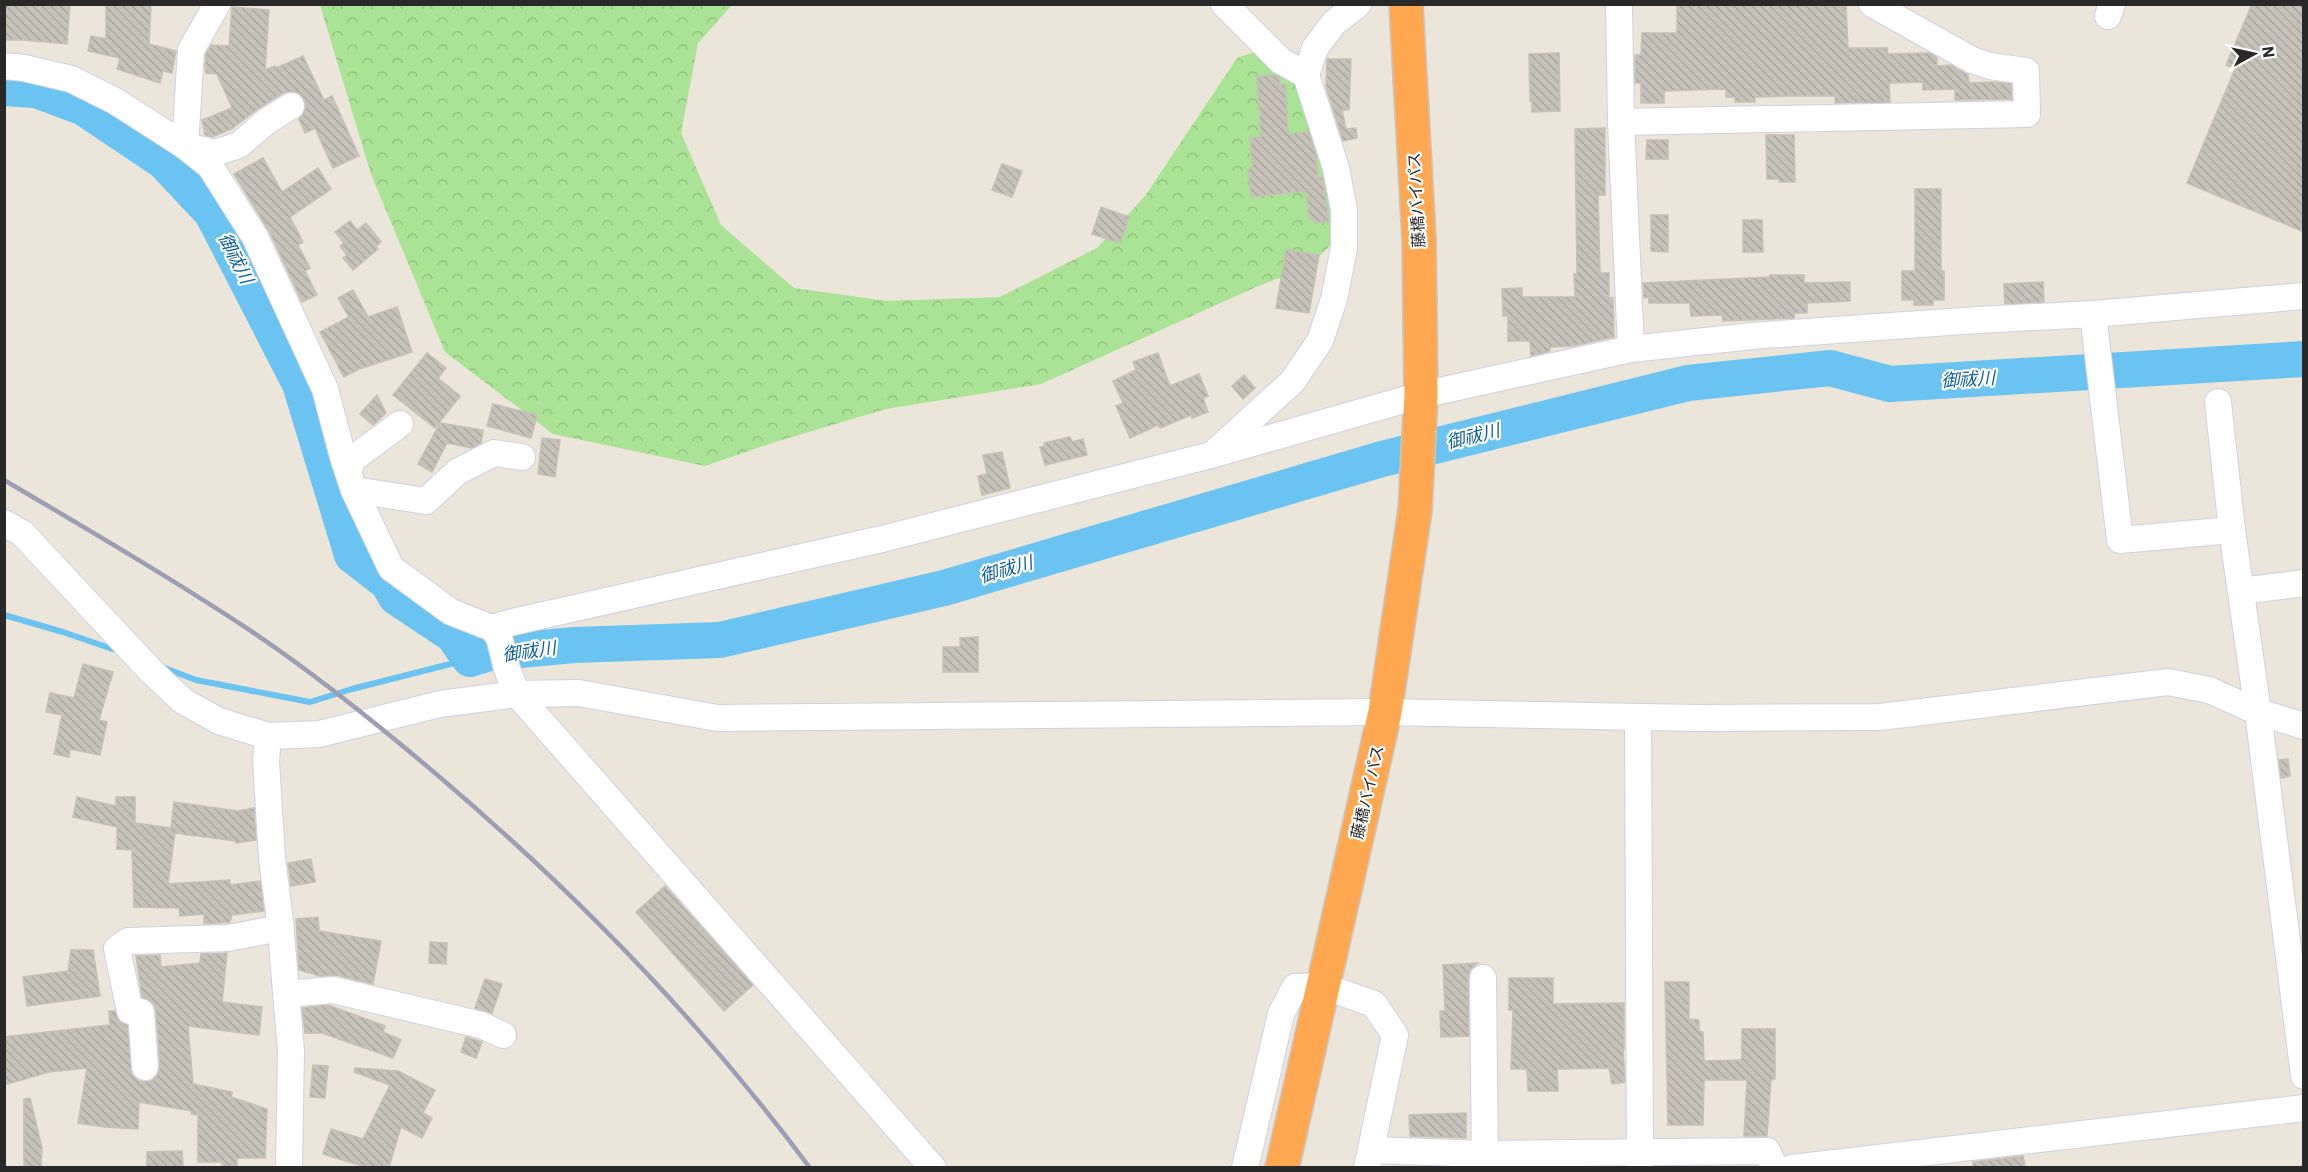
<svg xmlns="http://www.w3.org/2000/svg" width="2308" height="1172" font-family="'IBM Plex Sans','Noto Sans JP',sans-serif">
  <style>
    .forest { fill: url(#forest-crowns) }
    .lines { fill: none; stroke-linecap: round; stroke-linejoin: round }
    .stream { stroke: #6ac3f0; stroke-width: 6 }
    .river { stroke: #6ac3f0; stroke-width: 36 }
    .building { fill: url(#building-back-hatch); stroke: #c6c1b4; stroke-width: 1.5 }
    .minor-casing { stroke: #cfd1e2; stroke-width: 28 }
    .highway-casing { stroke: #c7c7c7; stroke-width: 36 }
    .minor { stroke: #fff; stroke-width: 26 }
    .highway { stroke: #ffa851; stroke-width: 33 }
    .rail { stroke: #9d9eb3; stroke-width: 4.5 }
    .labels { text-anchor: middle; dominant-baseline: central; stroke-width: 4.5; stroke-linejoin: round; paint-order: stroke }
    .street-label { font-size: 16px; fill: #292929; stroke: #fff }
    .water-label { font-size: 18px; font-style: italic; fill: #0b5f9a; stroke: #fff }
  </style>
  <defs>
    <pattern id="forest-crowns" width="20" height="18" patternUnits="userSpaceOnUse" patternTransform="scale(1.5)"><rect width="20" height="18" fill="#aae395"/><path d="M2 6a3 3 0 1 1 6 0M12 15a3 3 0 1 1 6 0" fill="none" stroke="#92c380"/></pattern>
    <pattern id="building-back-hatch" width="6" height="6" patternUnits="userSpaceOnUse" patternTransform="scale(1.5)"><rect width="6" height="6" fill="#c6c2ba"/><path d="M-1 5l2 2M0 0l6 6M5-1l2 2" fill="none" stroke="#aaa7a0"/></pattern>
  </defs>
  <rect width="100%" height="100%" fill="#ebe5da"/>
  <polygon class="forest" points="320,5 732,5 698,43 681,133 721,225 794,288 887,301 1000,297 1097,248 1145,196 1237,58 1268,47 1294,68 1338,155 1334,242 1307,267 1256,287 1041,384 886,409 775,442 705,466 553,434 445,352 371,174"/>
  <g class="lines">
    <g class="stream">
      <polyline points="4,615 63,632 121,652"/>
      <polyline points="162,667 196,680 310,702 352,689 470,659"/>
    </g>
    <polyline class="river" points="4,88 36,90 84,108 163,161 212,213 300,384 352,555 388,583 396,597 453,635 470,659 489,653 574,645 720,640 944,588 1382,459 1688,383 1830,368 1890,384 2304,359"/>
  </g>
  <g class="building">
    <polygon points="4,4 70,4 67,44 23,40 4,40"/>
    <polygon points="106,4 151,4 149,44 176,51 172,73 163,71 160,83 117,69 120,58 88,51 91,36 106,39"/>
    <polygon points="1677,4 1846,6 1848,48 1887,48 1888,54 1929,53 1937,58 1937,66 1951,65 1968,75 1969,83 1995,82 2011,84 2012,99 1955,100 1955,89 1923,90 1923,82 1889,83 1890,102 1835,103 1835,96 1787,96 1755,97 1755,102 1735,102 1735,97 1726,97 1726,89 1664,91 1664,103 1641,103 1641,83 1635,83 1635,55 1641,55 1642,33 1677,33"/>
    <polygon points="2252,4 2304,4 2304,232 2187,183 2235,69 2226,65"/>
    <polygon points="232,7 269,10 265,70 275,66 276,68 303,56 324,100 332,96 359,156 333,168 315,128 305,133 299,119 304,112 306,106 304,99 299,93 291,91 283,93 259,108 231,129 212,137 205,135 202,120 232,108 217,74 206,73 205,66 206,54 211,45 229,46"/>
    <polygon points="1559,53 1560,111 1532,112 1532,100 1530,101 1529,54"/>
    <polygon points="1327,59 1351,59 1349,110 1342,110 1346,129 1356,128 1357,138 1343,141 1326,87"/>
    <polygon points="1275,75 1279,77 1280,85 1285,84 1288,134 1309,132 1316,155 1318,178 1322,177 1329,221 1315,223 1314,218 1309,219 1306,191 1251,197 1248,169 1253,168 1250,138 1261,137 1257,76"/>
    <polygon points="1605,128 1605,195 1598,195 1600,273 1609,273 1609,298 1613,298 1614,337 1573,346 1550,347 1550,351 1531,356 1530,341 1508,341 1508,316 1503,316 1502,289 1522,288 1522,297 1575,297 1574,274 1577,274 1575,129"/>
    <polygon points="1766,135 1794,135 1795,182 1779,182 1779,179 1767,179"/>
    <polygon points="1647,140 1668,140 1668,159 1646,159"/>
    <polygon points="263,158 282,192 318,168 331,189 290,217 303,242 298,245 310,268 305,271 317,295 302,302 269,231 234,174"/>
    <polygon points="1002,164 1022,171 1012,197 992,190"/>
    <polygon points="1915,189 1941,189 1941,271 1944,271 1944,300 1933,300 1933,305 1914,305 1914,300 1902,300 1902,271 1915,271"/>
    <polygon points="1101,207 1129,217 1120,243 1092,234"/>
    <polygon points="1651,215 1668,215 1668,252 1651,251"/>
    <polygon points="1743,220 1762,220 1763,252 1743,252"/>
    <polygon points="350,221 357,230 366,223 381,242 376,246 378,249 353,270 343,258 347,255 340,246 344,243 335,232"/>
    <polygon points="1286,250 1319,255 1309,313 1276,308"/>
    <polygon points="1770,275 1804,275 1804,283 1850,282 1850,301 1807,303 1807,313 1794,313 1794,318 1723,321 1722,315 1691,316 1690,303 1649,303 1649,297 1644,298 1643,283 1770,277"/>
    <polygon points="2043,282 2044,302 2005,304 2004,284"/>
    <polygon points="353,290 368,317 397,307 412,352 359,369 344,377 320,332 349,317 338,298"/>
    <polygon points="427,353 446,368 438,378 460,396 435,428 393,395"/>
    <polygon points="1158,353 1170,386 1199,374 1208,396 1203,398 1208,412 1192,418 1191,415 1160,428 1158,425 1130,438 1116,406 1123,403 1113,381 1136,370 1133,362"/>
    <polygon points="1244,375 1255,388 1243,399 1232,386"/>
    <polygon points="377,395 386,413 373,425 360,414"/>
    <polygon points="493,404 537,415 531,438 487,426"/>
    <polygon points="440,423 483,430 481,443 472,448 447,443 432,472 418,464"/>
    <polygon points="1070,437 1072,442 1083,439 1087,455 1045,465 1040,447 1045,446 1044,443"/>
    <polygon points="542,438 560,440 555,477 538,474"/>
    <polygon points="1002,452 1010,488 982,495 978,476 987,474 983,455"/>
    <polygon points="978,637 978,672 943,672 943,647 960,647 960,638"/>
    <polygon points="83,664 113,672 99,720 107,722 100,755 70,749 69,757 54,754 62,715 46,712 50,693 74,698"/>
    <polygon points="2288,759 2290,776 2281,778 2279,760"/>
    <polygon points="77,797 116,806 116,797 135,797 135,823 171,828 174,802 238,811 254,808 256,840 236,843 236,841 175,833 168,884 230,880 230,885 260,881 264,911 232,915 230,922 204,924 204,914 180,916 179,908 134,907 132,850 117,849 117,827 73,817"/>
    <polygon points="311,859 315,882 291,886 288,863"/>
    <polygon points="665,886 753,985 724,1011 636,912"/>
    <polygon points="318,917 319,931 381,941 373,984 336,975 320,976 299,970 296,919"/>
    <polygon points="430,942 447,943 446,964 429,963"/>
    <polygon points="71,950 93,950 100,996 27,1006 23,977 68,971"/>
    <polygon points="227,953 222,1002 262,1007 259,1035 188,1026 193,1084 232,1092 231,1097 267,1109 265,1158 237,1158 237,1166 222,1166 222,1162 198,1162 198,1115 191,1114 192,1111 139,1102 138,1129 105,1127 78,1123 87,1068 49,1072 4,1085 4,1037 110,1025 109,1011 115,1011 120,1022 127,1025 132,1075 139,1081 147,1082 153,1080 158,1074 160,1066 156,1011 154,1004 142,997 136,956 160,955 161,967 200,963 201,954"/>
    <polygon points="1478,963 1470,970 1468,978 1469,1036 1441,1037 1440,1011 1445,1011 1443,965"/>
    <polygon points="1509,978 1553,978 1553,1004 1624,1003 1624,1050 1623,1050 1625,1082 1612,1084 1609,1068 1557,1069 1558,1091 1528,1091 1527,1069 1511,1069 1513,1010 1509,1010"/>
    <polygon points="485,979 502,984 492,1013 475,1008"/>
    <polygon points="1665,982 1689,982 1689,1019 1699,1020 1699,1031 1703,1032 1704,1061 1740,1060 1742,1058 1742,1029 1775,1029 1775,1079 1771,1080 1767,1136 1744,1136 1747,1080 1704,1080 1703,1125 1668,1125"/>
    <polygon points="328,1005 385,1026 383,1032 401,1040 393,1058 322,1033 305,1033 302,1008"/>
    <polygon points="466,1037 482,1042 476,1058 461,1052"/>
    <polygon points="313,1065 328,1066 325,1098 310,1097"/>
    <polygon points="355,1068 398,1071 435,1090 423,1113 432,1118 422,1138 401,1127 389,1167 365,1167 323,1154 331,1129 363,1139 390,1085 354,1072"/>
    <polygon points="30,1098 42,1148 41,1167 24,1167 24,1099"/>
    <polygon points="1466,1113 1466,1138 1410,1136 1409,1115"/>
    <polygon points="182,1151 183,1167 147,1167 147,1152"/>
    <polygon points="2023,1156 2025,1167 1973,1167 1973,1162"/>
  </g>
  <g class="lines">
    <defs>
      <g id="minor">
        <polyline points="1224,4 1281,61 1306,75"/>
        <polyline points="1619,4 1621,122 1631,349"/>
        <polyline points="2108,16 2112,4"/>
        <polyline points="4,66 24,68 71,79 115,101 185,146 210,166 255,237 325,389 343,457 354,490 391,568 451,612 492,628 499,637 507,669 517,694 933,1168"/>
        <polyline points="1621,122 2027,114 2026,71 1990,66 1972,60 1872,4"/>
        <polyline points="185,146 191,50 217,4"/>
        <polyline points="185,146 215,153 239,145 267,121 291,106"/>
        <polyline points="2093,314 2120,540 2232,530"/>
        <polyline points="2218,402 2232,530 2258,712 2304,1076"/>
        <polyline points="1216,451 1292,382 1320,341 1334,299 1344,248 1344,210 1336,168 1306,75 1315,48 1334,23 1358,4"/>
        <polyline points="348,470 354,458 400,424"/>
        <polyline points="354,490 426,501 457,472 494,453 522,457"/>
        <polyline points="4,523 22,533 151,671 183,701 219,721 268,736 319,734 440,704 517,694 579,693 717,718 1385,712 1697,718 1880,717 2168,682 2209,690 2258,712 2304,726"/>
        <polyline points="2241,591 2304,583"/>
        <polyline points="492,628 513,622 882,539 1211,455 1421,395 1631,349 1752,336 1977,320 2093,314 2304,296"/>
        <polyline points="1638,717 1640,1168"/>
        <polyline points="268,736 266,761 272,858 280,921 291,1051 289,1168"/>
        <polyline points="1483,978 1485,1168"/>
        <polyline points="286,994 333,990 481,1025 503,1035"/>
        <polyline points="145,1067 141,1012 130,1011 117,949 128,941 228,938 280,928"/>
        <polyline points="1371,1150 1485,1154 1767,1151 1775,1168"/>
        <polyline points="1245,1168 1281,1014 1295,987 1323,986 1374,1004 1395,1035 1367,1168"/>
        <polyline points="1792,1168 2304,1108"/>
      </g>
      <polyline id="highway" points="1282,1168 1385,712 1415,510 1421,395 1419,239 1406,4"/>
    </defs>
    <use href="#minor" class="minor-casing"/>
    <use href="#highway" class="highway-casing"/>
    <use href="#minor" class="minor"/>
    <use href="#highway" class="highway"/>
    <path class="rail" d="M4,480C87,529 171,578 251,631C318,676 381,727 442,779C578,895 703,1024 810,1168"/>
  </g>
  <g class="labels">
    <g class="street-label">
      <text transform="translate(1416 200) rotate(-93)">藤橋バイパス</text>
      <text transform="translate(1367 792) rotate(-77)">藤橋バイパス</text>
    </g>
    <g class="water-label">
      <text transform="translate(236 258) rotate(63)">御祓川</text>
      <text transform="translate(1968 379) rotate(-3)">御祓川</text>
      <text transform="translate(1473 436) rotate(-14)">御祓川</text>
      <text transform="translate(1006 569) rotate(-16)">御祓川</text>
      <text transform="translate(529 651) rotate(-8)">御祓川</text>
    </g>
  </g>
  <rect width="2308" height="1172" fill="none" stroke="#292929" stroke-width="12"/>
  <g transform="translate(2254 54) rotate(82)" stroke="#ffffff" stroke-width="4.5" paint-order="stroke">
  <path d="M0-4.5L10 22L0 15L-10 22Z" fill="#292929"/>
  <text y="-9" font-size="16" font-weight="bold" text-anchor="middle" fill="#292929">N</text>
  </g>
</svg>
